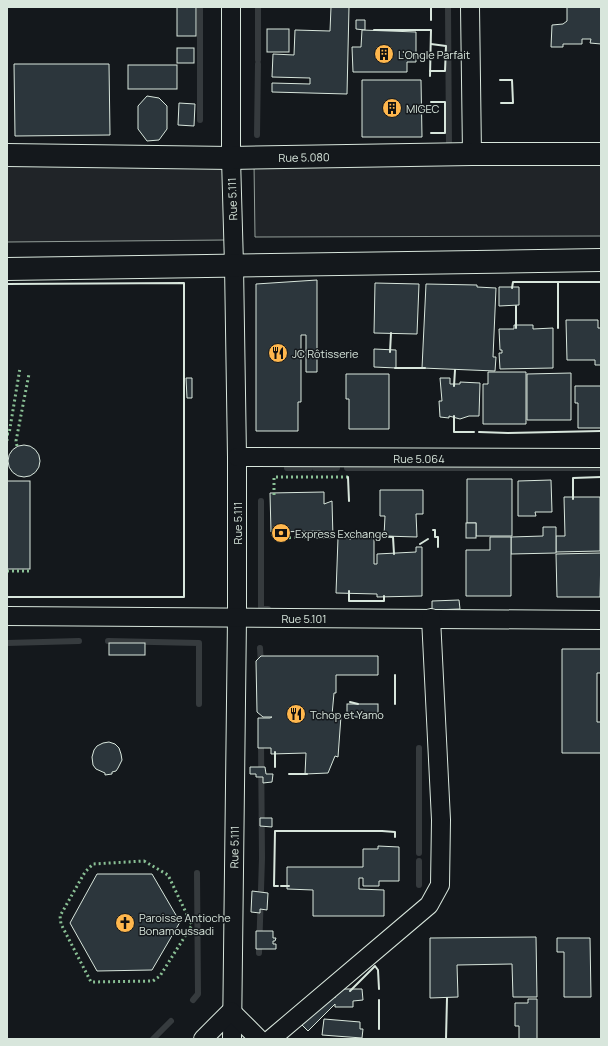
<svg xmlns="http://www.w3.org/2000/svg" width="608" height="1046" font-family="Manrope,sans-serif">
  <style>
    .green { fill: #202428; stroke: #939e99 }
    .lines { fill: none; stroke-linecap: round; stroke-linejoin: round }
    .stream { stroke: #363b3e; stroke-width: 6 }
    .building { fill: #2c363c; stroke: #d8e6dc }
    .minor-casing { stroke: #d8e6dc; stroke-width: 20 }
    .secondary-casing { stroke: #d8e6dc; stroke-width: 24 }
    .minor { stroke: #14181c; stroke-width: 18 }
    .secondary { stroke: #14181c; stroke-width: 22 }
    .hedge { stroke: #8ac095; stroke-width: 3; stroke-dasharray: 2 3; stroke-linecap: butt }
    .wall { stroke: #d8e6dc; stroke-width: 2 }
    .labels { text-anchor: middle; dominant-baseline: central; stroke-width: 3; stroke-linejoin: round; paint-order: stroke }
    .poi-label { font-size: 11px; fill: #d8e6dc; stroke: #14181c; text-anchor: start }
    .street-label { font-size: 11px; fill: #d8e6dc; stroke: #14181c }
  </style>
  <rect width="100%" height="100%" fill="#14181c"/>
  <g class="green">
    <polygon points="225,162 226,240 7,242 7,163"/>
    <polygon points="601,162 601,236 255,237 254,164"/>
  </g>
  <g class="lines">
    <g class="stream">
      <polyline points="258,7 258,60"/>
      <polyline points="448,7 449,146"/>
      <polyline points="200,120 200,7"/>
      <polyline points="257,135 258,64"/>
      <polyline points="287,468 310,468"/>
      <polyline points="315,468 337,468"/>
      <polyline points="347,468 601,468"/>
      <polyline points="261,501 261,609 268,609"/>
      <polyline points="108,641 199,643 199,704"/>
      <polyline points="7,643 79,641"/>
      <polyline points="260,648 261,664"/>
      <polyline points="419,748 419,853"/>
      <polyline points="419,885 419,861"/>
      <polyline points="259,953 262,858 261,741"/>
      <polyline points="193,1000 198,994 197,873"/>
      <polyline points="153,1039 171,1021"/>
    </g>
  </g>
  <g class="building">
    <rect x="177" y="7" width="19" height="29"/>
    <polygon points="331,7 349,7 347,94 272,92 272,83 310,84 310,78 272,77 273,54 294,55 295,30 330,31"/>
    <polygon points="567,7 601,7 601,44 590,43 591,39 582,39 582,44 563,44 563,47 551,47 552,25 563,24 567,21"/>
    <polygon points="356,20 365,20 365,30 356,29"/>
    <rect x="267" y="29" width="22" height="23"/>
    <polygon points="362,30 416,32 416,62 407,62 407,72 353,72 352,47 361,47"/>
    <rect x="177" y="48" width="17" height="15"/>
    <polygon points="14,64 109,64 110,135 15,136"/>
    <rect x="128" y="65" width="49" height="24"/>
    <polygon points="362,80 421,80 422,137 362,137"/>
    <polygon points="147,96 159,98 167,106 167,129 159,140 147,141 138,129 138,106"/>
    <polygon points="179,103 195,104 194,126 178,125"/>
    <polygon points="317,280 317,372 306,372 306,335 301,335 301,402 298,402 298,431 256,431 256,284"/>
    <polygon points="375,283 419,284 417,334 374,333"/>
    <polygon points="426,284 477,285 477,287 496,288 493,357 496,357 495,371 422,368"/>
    <polygon points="499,287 519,287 519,305 499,306"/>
    <polygon points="566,320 598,320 598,328 601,328 601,365 595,365 595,360 567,360"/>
    <polygon points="514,325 533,325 533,329 553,328 553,368 500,369 499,353 502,353 502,350 500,350 499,329 514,329"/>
    <polygon points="374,349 396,350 396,368 374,367"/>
    <polygon points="488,372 526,372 526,424 483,424 483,384 488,384"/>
    <polygon points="571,373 571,420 527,420 527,374"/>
    <polygon points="346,374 389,374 389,429 349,429 349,399 346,399"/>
    <polygon points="186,378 192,378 192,398 187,398"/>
    <polygon points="440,378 450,378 450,384 460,384 460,382 480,383 479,416 469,416 460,419 449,416 449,418 440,417 439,401 442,401"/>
    <polygon points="575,386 601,386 601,428 578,428 578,403 575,403"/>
    <circle cx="24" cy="461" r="16"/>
    <polygon points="467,479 512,479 512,536 476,536 476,523 467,523"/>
    <polygon points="551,480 552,512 535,512 536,516 518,516 518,481"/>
    <rect x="7" y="481" width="23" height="88"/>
    <polygon points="380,490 423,490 423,514 416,514 417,537 384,536 385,516 380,516"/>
    <polygon points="324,492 324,504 332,501 333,538 314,538 313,533 321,533 321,531 271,532 270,493"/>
    <polygon points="564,497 600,497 600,551 556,552 556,536 565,536"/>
    <rect x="466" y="523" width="10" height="15"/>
    <polygon points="543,527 556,527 556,553 511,554 511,537 543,536"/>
    <polygon points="374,537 374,564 377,564 377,554 416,552 416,547 422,547 422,596 377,597 377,594 336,593 338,538"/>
    <polygon points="490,537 511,537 511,596 466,596 466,550 490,550"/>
    <polygon points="601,553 600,597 557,597 556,554"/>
    <polygon points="459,600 460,609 432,610 432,601"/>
    <rect x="109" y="643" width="36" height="12"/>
    <polygon points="562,649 601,649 601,673 597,673 597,722 601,722 601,753 562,753"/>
    <polygon points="261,656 378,656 378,675 336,675 336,693 334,693 332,715 341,716 338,757 335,756 328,773 305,774 306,753 271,754 271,748 258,748 258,718 270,718 272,717 263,717 257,712 256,661"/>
    <rect x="347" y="704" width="31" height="13"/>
    <polygon points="109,742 115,744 119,748 121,754 122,760 118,768 116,771 112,772 112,774 105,775 105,773 96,769 93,765 92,757 94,750 97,746 103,743"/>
    <polygon points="250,767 265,767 266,774 273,774 272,782 263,783 263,777 256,777 256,774 250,774"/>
    <polygon points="260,818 272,818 272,827 260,826"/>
    <polygon points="378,846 399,847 399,881 379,881 379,886 363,886 363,878 359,878 359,889 384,890 384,916 313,916 313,890 287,889 287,867 363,867 363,849 378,849"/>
    <polygon points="97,874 152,874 180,922 152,970 97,971 70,923"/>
    <polygon points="252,891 268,893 267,910 260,909 260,913 251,912"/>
    <polygon points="256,931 273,931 273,938 276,938 275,941 273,941 273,944 276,944 276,949 256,949"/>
    <polygon points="536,937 537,997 513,997 512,964 457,965 458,997 430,998 430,938"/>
    <polygon points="557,938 590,938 591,997 564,997 564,952 557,952"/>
    <polygon points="335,989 362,989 363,1000 353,1001 353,1007 335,1007 335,1004 308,1031 300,1023 330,993 335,998"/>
    <polygon points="528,999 537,999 537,1039 519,1039 519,1026 515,1026 515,1003 528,1003"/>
    <polygon points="324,1019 360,1022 360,1029 363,1029 362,1038 322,1035"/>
  </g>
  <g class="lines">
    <defs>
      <g id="minor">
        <polyline points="231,7 231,158 234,265 237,457 237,617 232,1039"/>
        <polyline points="470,7 472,154"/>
        <polyline points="237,457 601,458"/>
        <polyline points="7,616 601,620"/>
        <polyline points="203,1039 231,1011 259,1039"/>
        <polyline points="271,1039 429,905 440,885 441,820 431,618"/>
      </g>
      <g id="secondary">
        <polyline points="7,155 231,158 472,154 601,154"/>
        <polyline points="7,269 601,260"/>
      </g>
    </defs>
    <use href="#minor" class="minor-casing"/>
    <use href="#secondary" class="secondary-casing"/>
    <use href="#minor" class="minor"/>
    <use href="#secondary" class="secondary"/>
    <g class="hedge">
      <polyline points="7,434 9,434 20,368"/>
      <polyline points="7,439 7,444"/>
      <polyline points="17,446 16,441 29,374"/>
      <polyline points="274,495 274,477 348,477"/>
      <polyline points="273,529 273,538 317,537"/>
      <polyline points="7,571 30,571 30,569"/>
      <polygon points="144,861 168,875 192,925 160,976 153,981 91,982 61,924 60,916 85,872 93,864"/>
    </g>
    <g class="wall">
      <polyline points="431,7 431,20"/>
      <polyline points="374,30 431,30 430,76"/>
      <polyline points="430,71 445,71 446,46 431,44"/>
      <polyline points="500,80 512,80 513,103 501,103"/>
      <polyline points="431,102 445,102 445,133 431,133"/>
      <polyline points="558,282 558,328"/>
      <polyline points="7,284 184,283 184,597 7,597"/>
      <polyline points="512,288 513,282 601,282"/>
      <polyline points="516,306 516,328"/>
      <polyline points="390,352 391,333"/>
      <polyline points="395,368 425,368"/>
      <polyline points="454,386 455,370"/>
      <polyline points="454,416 454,432 474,432"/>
      <polyline points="479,432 508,433 601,431"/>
      <polyline points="348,477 349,501"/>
      <polyline points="573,499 573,478 601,477"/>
      <polyline points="433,530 435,530 435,537 438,537 438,547"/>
      <polyline points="373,536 393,537 394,554"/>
      <polyline points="350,539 350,536 367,536"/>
      <polyline points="420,544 428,539"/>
      <polyline points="349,591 349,601 384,601 384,596"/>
      <polyline points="350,702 358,704"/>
      <polyline points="395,704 395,675"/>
      <polyline points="275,752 275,767"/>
      <polyline points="289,774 307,774"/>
      <polyline points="278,886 274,886 275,831 382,831 395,832 395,837"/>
      <polyline points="281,886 289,886"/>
      <polyline points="350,991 375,966 378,970 379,989"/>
      <polyline points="379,1000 379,1029"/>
      <polyline points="446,1039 447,998"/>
    </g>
  </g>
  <defs>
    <symbol id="building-disc" viewBox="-11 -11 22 22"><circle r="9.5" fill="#ffb74d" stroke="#14181c"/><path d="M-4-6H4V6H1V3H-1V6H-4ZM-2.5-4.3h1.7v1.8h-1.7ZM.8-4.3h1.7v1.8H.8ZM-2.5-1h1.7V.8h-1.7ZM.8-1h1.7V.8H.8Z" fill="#111"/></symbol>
    <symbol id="restaurant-disc" viewBox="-11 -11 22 22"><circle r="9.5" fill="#ffb74d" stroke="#14181c"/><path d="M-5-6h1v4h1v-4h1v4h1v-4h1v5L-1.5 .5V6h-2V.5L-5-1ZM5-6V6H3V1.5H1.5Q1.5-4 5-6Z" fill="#111"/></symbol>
    <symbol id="bank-disc" viewBox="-11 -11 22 22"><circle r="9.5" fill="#ffb74d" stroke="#14181c"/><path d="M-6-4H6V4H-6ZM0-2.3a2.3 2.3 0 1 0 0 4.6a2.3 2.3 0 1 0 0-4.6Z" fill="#111"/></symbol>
    <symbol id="church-disc" viewBox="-11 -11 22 22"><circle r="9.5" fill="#ffb74d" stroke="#14181c"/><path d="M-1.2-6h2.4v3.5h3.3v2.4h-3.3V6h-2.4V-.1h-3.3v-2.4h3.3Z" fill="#111"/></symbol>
  </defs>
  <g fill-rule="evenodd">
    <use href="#building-disc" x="373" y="43" width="22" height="22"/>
    <use href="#building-disc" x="381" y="97" width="22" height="22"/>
    <use href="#restaurant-disc" x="267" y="342" width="22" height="22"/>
    <use href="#bank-disc" x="270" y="522" width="22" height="22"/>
    <use href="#restaurant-disc" x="285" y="703" width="22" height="22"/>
    <use href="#church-disc" x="114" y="912" width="22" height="22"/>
  </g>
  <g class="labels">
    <g class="poi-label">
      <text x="398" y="54">L'Ongle Parfait</text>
      <text x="406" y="108">MIGEC</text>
      <text x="292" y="353">JC Rôtisserie</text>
      <text x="295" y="533">Express Exchange</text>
      <text x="310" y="714">Tchop et Yamo</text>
      <text x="139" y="917">Paroisse Antioche<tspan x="139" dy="13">Bonamoussadi</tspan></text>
    </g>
    <g class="street-label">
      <text transform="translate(304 157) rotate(-1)">Rue 5.080</text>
      <text transform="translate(232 199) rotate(-92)">Rue 5.111</text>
      <text x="419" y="458">Rue 5.064</text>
      <text transform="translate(237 523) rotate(-90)">Rue 5.111</text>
      <text x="304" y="618">Rue 5.101</text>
      <text transform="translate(234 847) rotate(-89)">Rue 5.111</text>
    </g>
  </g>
  <rect width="608" height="1046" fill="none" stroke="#d8e6dc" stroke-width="16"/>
</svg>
